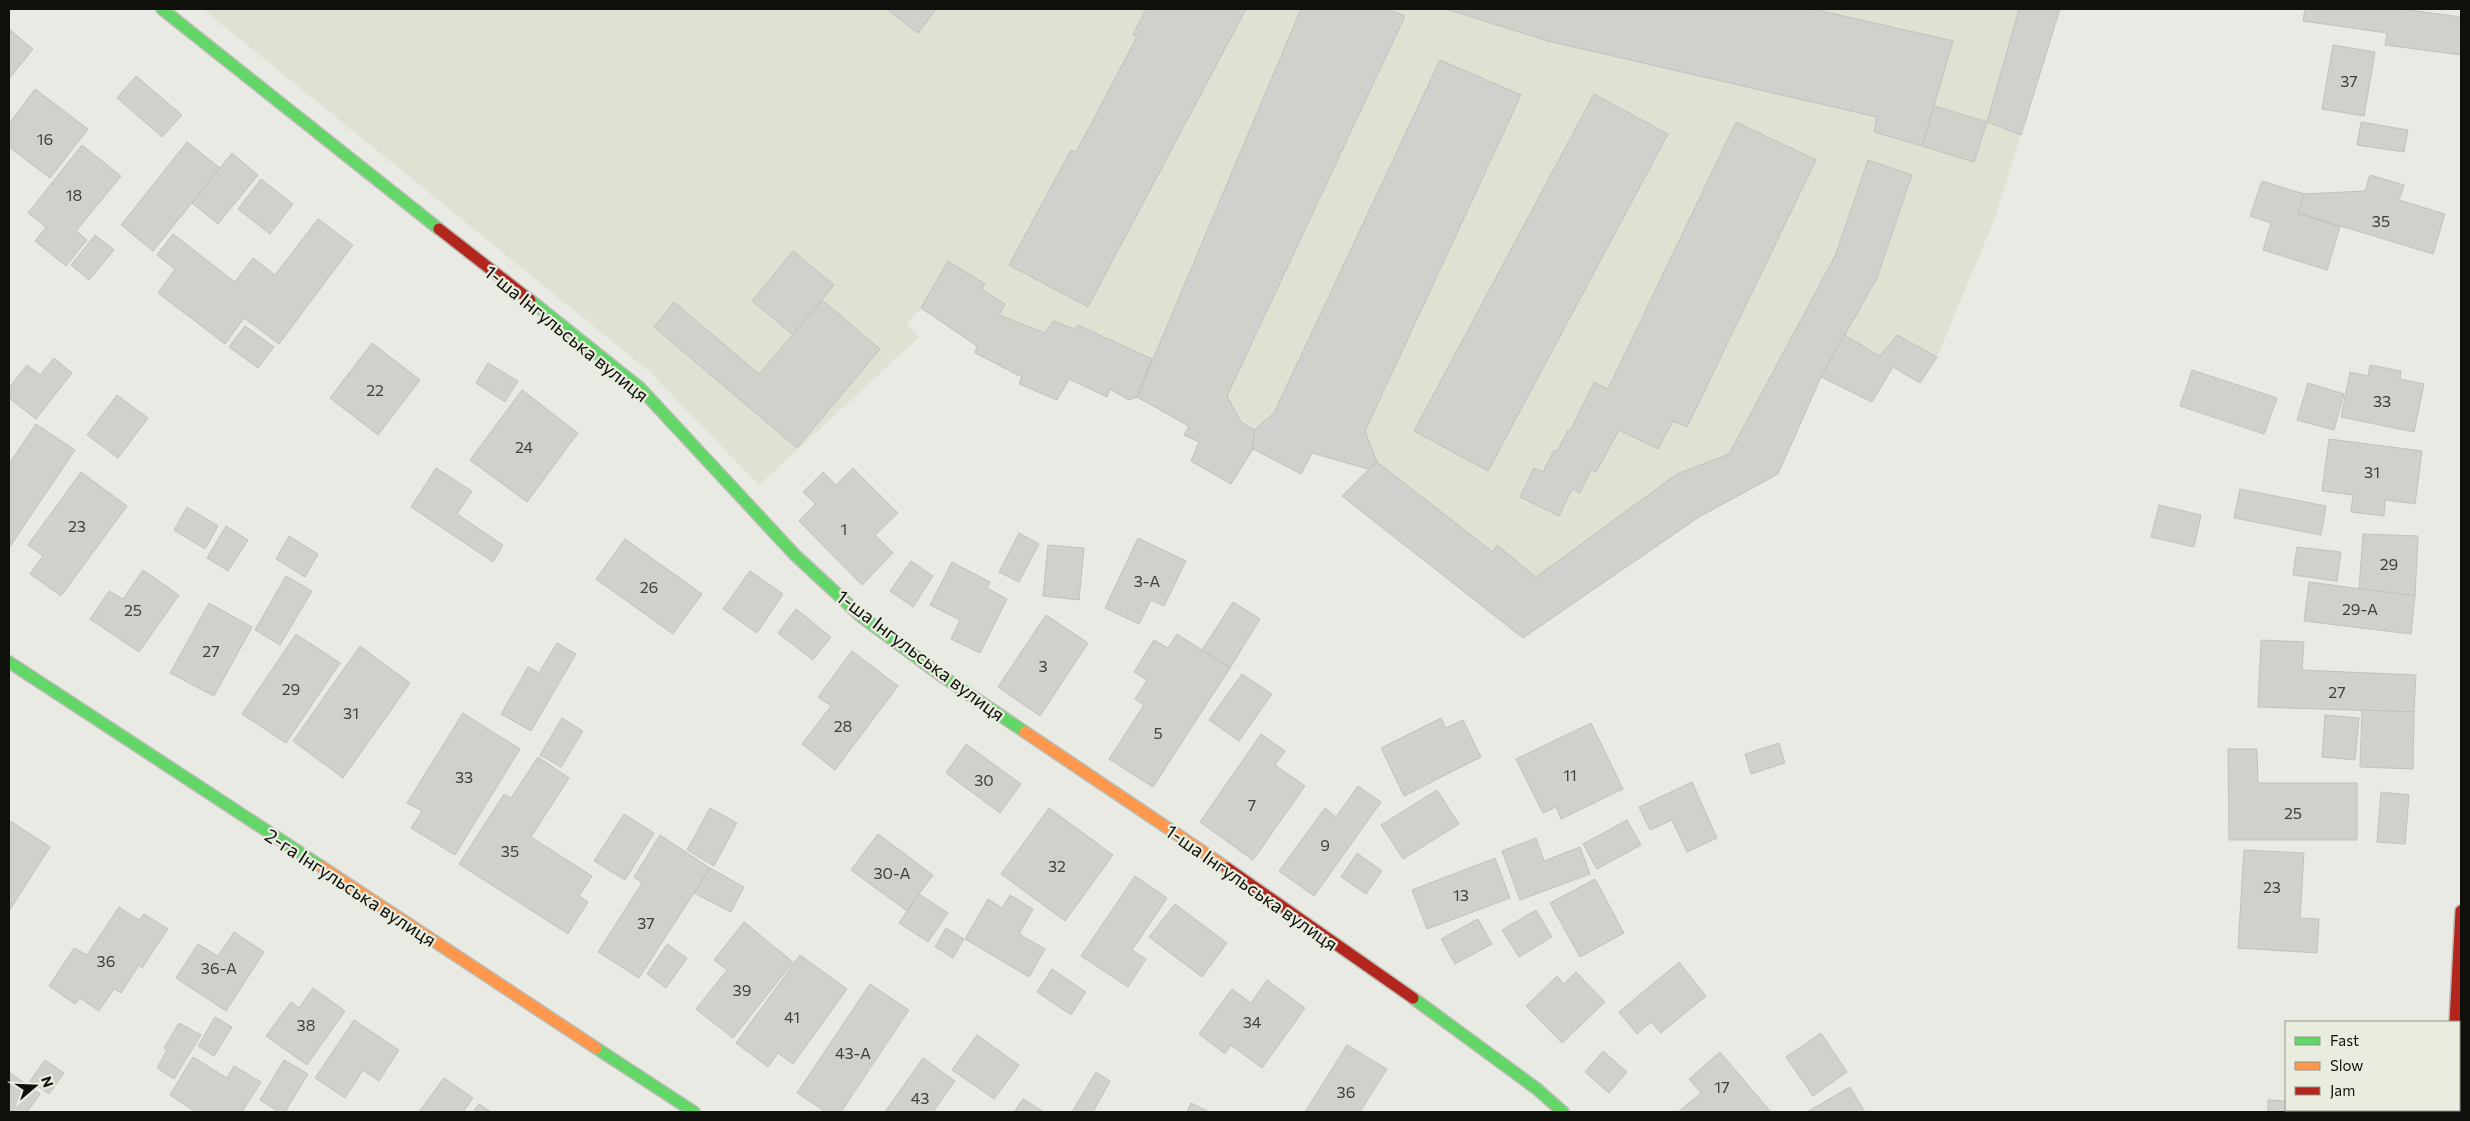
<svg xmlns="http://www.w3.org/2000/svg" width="2470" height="1121" font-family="Commissioner,sans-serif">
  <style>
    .built { fill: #dde2d3 }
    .building { fill: #d0d1cc; stroke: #c0c2bc }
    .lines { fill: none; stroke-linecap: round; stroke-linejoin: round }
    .fast-casing { stroke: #babcb6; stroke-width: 14 }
    .slow-casing { stroke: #babcb6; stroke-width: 14 }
    .jam-casing { stroke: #babcb6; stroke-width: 14 }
    .fast { stroke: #63d668; stroke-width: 11 }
    .slow { stroke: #ff974d; stroke-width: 11 }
    .jam { stroke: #b3261e; stroke-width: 11 }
    .labels { text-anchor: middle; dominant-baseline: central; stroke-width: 4.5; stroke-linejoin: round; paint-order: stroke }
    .number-label { font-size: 16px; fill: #3f403c }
    .street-label { font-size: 19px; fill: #0f100c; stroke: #e9ede0 }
  </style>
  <rect width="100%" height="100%" fill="#e8eae3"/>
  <polygon class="built" points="203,9 2060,9 1995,218 1937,357 1920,383 1893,367 1872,402 1821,377 1699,517 1523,638 1342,496 1367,469 1312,453 1301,474 1253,449 1231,484 1191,461 1198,442 1184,435 1188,426 1137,397 1129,400 1110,389 1107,397 1069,379 1057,400 1019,384 1021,377 975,353 977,346 921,308 907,323 919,337 759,485 650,372"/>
  <g class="building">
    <polygon points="891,9 936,9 918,33 889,11"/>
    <polygon points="1146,9 1246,9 1088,307 1009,265 1071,150 1076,152 1137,37 1133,35"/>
    <polygon points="1301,9 1387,9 1405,16 1227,396 1241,422 1254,430 1253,449 1231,484 1191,461 1199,442 1184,435 1189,426 1137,397"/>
    <polygon points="1446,9 1813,9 1953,41 1922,146 1874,132 1877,117 1548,41"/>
    <polygon points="2019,9 2060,9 2021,135 1987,122"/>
    <polygon points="2305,9 2402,9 2461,17 2461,55 2385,45 2387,33 2303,21"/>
    <polygon points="9,29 33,49 9,79"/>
    <polygon points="2333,45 2375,52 2364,116 2322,109"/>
    <polygon points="1440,60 1521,95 1365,431 1377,462 1368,469 1312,453 1301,474 1253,449 1254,430 1274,413"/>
    <polygon points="136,76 182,115 162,137 117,98"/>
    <polygon points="35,89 88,129 50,178 9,147 9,124"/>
    <polygon points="1594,94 1668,134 1488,471 1414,431"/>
    <polygon points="1934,106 1987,122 1974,162 1922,146"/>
    <polygon points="1736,122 1816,160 1687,427 1673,421 1658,449 1619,430 1596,472 1591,470 1580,493 1572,489 1559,516 1520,497 1534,468 1543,472 1554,450 1557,452 1568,430 1570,431 1594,382 1608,389"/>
    <polygon points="2361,122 2408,130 2404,152 2357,145"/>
    <polygon points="187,142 220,168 153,251 121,225"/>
    <polygon points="82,145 121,176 76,231 87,240 66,266 35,241 46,227 28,213"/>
    <polygon points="232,153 258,175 218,224 192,203"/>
    <polygon points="1868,160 1912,175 1877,278 1821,377 1778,474 1699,517 1523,638 1342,496 1377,462 1493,552 1497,545 1536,577 1677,474 1729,454 1835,256"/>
    <polygon points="2370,175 2404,185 2399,200 2445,214 2433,254 2298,213 2304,194 2365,191"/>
    <polygon points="261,179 293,204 270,234 238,209"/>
    <polygon points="2262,181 2304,194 2298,213 2340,227 2327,270 2263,250 2271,223 2250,216"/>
    <polygon points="318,219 353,245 279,344 244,318 225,344 158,293 175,269 157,255 173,234 235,282 253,258 275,275"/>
    <polygon points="95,235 114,250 89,280 71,265"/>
    <polygon points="793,251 834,285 793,335 752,301"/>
    <polygon points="948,261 985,284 981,289 1005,304 999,315 1045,333 1053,321 1074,329 1078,325 1152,359 1137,397 1129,400 1110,389 1107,397 1069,379 1057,400 1019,384 1022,377 975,353 977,346 921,308"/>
    <polygon points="822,300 880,349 797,448 654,327 674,302 759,374"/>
    <polygon points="245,326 274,347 258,368 229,347"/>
    <polygon points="1844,335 1880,356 1897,335 1937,357 1920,383 1893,367 1872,402 1821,377"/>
    <polygon points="372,343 420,380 378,435 330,398"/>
    <polygon points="54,358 72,373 36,419 9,398 9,388 27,365 40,375"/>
    <polygon points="488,363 518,381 505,402 476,383"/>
    <polygon points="2370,365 2401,371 2400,379 2424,384 2414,432 2341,417 2350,372 2368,376"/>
    <polygon points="2192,370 2277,398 2264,434 2180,406"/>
    <polygon points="2308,383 2344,394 2334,430 2297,420"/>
    <polygon points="522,390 578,433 527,502 470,460"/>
    <polygon points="117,395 148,418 118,458 87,435"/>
    <polygon points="36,424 75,450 9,548 9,464"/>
    <polygon points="2329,439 2422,451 2415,504 2385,500 2384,516 2351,512 2353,495 2322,491"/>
    <polygon points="436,468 472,491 457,514 503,545 493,562 411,507"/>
    <polygon points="853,468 898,513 875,535 893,553 862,585 799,521 815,504 803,492 823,472 836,485"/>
    <polygon points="81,472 127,506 61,596 30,574 43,556 28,545"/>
    <polygon points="2240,489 2326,506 2321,535 2234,518"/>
    <polygon points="2159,505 2201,515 2194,547 2151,537"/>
    <polygon points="187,507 218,526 205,549 174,530"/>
    <polygon points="226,526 248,540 228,571 207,558"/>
    <polygon points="1019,533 1039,544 1019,582 999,572"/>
    <polygon points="2363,534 2418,536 2415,596 2359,589"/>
    <polygon points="289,536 318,554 305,577 276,559"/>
    <polygon points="1138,538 1186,561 1164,606 1151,600 1139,624 1105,608"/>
    <polygon points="625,539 702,594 673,634 596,579"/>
    <polygon points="1048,545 1084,548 1079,600 1043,596"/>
    <polygon points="2297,547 2341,552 2337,581 2293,575"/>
    <polygon points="911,561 933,576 913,607 890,591"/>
    <polygon points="952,562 990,582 987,588 1007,599 980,653 951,639 960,620 930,605"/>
    <polygon points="143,570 179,595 139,652 90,619 109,591 123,599"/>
    <polygon points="750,571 783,594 757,633 723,609"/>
    <polygon points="286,576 312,591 280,645 255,630"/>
    <polygon points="2309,582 2415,596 2411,634 2304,621"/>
    <polygon points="1233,602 1260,619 1230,668 1202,650"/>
    <polygon points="209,603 252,627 214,696 170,673"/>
    <polygon points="796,609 831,637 813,660 778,633"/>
    <polygon points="1046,615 1088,643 1040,716 998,687"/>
    <polygon points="296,634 340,663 286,743 242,714"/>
    <polygon points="1177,634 1230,668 1153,787 1109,759 1144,705 1135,699 1147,680 1134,672 1154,640 1168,648"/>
    <polygon points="2261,640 2304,642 2302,670 2416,675 2414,712 2258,707"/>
    <polygon points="557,643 576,654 531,731 501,714 528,667 539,673"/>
    <polygon points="360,646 410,683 343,778 293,741"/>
    <polygon points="852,651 898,686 835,770 802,744 831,706 818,697"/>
    <polygon points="1242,674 1272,694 1239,741 1209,720"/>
    <polygon points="2362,710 2414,712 2413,769 2360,767"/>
    <polygon points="463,713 520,749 455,855 411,828 422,811 407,803"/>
    <polygon points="2325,715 2359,718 2355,760 2322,757"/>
    <polygon points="562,718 583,731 561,767 540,755"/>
    <polygon points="1441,718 1446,728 1463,720 1481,757 1404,796 1381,748"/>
    <polygon points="1591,723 1623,789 1561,819 1556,807 1543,813 1516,759"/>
    <polygon points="1261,734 1285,751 1275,765 1305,786 1253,860 1200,822"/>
    <polygon points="1779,743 1785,763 1751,774 1745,754"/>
    <polygon points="966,744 1021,784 1000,813 946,773"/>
    <polygon points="2228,749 2257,749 2258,783 2357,783 2357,840 2229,840"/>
    <polygon points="538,757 569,778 531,837 592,876 579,896 588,902 568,934 459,864 504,794 511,798"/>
    <polygon points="1692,782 1717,838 1687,852 1672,820 1650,830 1639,807"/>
    <polygon points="1358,786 1381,802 1314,896 1279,871 1325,808 1336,817"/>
    <polygon points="1437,790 1459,824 1403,859 1381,825"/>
    <polygon points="2381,792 2409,795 2405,844 2377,842"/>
    <polygon points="710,808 737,823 714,866 687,850"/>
    <polygon points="1049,808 1113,855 1065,921 1001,874"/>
    <polygon points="624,814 654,833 625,880 594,861"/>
    <polygon points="9,820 50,847 9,911"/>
    <polygon points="1627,820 1641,845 1597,869 1583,844"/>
    <polygon points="878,834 933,875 907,911 851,870"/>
    <polygon points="660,835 710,868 639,978 598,952 642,883 634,877"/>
    <polygon points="1536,838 1544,861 1580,847 1590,874 1520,900 1502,851"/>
    <polygon points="2244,850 2304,853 2300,918 2319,919 2317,953 2238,948"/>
    <polygon points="1357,853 1382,871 1366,894 1341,877"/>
    <polygon points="1495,858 1510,898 1427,929 1412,890"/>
    <polygon points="710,868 744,887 731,912 694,893"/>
    <polygon points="1135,876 1167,898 1132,950 1146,959 1128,987 1081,956"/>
    <polygon points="1595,879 1624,933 1580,957 1550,903"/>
    <polygon points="919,894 948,913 928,942 899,923"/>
    <polygon points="1010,895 1033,909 1019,934 1045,949 1029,977 965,939 988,899 1002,908"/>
    <polygon points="1175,904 1227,943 1202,977 1149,937"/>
    <polygon points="119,907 139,920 144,914 168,929 142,968 139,965 121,993 114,989 99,1011 80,998 75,1004 49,986 74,948 87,955"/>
    <polygon points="1536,910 1552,937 1519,957 1502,930"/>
    <polygon points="1478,919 1492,944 1455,964 1441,939"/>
    <polygon points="744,922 793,962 733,1038 696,1009 727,970 714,960"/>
    <polygon points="946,928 964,939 953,958 935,947"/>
    <polygon points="234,932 264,952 226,1011 176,978 198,944 218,956"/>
    <polygon points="667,944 687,958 666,988 647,974"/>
    <polygon points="800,955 847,989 793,1064 778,1053 768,1067 736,1043"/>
    <polygon points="1679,962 1706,996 1661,1033 1651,1022 1637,1034 1619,1012"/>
    <polygon points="1052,969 1086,992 1071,1015 1037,992"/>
    <polygon points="1576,972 1605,1002 1562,1043 1526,1006 1557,976 1564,984"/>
    <polygon points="1267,980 1305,1008 1262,1068 1231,1045 1225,1054 1199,1034 1232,989 1251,1003"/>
    <polygon points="870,984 909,1010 841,1112 826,1112 797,1093"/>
    <polygon points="313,988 345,1011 307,1065 266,1036 291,1002 299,1008"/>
    <polygon points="215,1017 232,1027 214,1056 198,1046"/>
    <polygon points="354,1020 399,1050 379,1081 363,1070 345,1098 315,1078"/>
    <polygon points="179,1023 201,1035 174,1079 157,1068 167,1050 164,1048"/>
    <polygon points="1821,1033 1847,1072 1813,1096 1786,1057"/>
    <polygon points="977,1035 1019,1065 994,1099 952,1070"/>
    <polygon points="1347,1045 1387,1069 1360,1112 1305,1112"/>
    <polygon points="1603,1051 1627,1072 1609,1093 1585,1072"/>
    <polygon points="1720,1052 1771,1112 1678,1112 1701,1093 1689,1079"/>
    <polygon points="193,1057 227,1078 234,1066 261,1082 242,1112 196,1112 170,1095"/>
    <polygon points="923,1058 955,1081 933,1112 885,1112"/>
    <polygon points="45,1060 64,1073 49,1094 30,1081"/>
    <polygon points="284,1060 308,1074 285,1112 279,1112 260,1100"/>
    <polygon points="9,1072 40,1094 27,1112 9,1112"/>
    <polygon points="1096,1072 1110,1081 1093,1112 1072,1112"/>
    <polygon points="444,1078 473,1098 463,1112 419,1112"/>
    <polygon points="1850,1087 1865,1112 1807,1112"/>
    <polygon points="1023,1099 1044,1112 1014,1112"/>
    <polygon points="2268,1100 2286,1101 2286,1110 2358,1110 2357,1112 2268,1112"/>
    <polygon points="1191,1103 1209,1112 1187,1112"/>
    <polygon points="479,1104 491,1112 473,1112"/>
  </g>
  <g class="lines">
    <defs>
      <g id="fast">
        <polyline points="162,9 439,229"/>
        <polyline points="530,300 640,388 795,555 862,617 942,676 1025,732"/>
        <polyline points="9,662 322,867"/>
        <polyline points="1413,998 1537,1089 1563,1112"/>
        <polyline points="596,1048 694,1112"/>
        <polyline points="2451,1110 2451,1112"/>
      </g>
      <g id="slow">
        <polyline points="1025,732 1227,868"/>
        <polyline points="322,867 596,1048"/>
      </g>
      <g id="jam">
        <polyline points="439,229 530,300"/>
        <polyline points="1227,868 1413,998"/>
        <polyline points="2455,1022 2461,911"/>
      </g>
    </defs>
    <use href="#fast" class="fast-casing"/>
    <use href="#slow" class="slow-casing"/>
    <use href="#jam" class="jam-casing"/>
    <use href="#fast" class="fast"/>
    <use href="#slow" class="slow"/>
    <use href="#jam" class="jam"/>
  </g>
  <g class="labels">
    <g class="number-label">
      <text x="2349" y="80">37</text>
      <text x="45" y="138">16</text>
      <text x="74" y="194">18</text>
      <text x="2381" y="220">35</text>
      <text x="375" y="389">22</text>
      <text x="2382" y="400">33</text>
      <text x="524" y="446">24</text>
      <text x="2372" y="471">31</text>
      <text x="77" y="525">23</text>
      <text x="844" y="528">1</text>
      <text x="2389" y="563">29</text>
      <text x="1147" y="580">3-А</text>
      <text x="649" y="586">26</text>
      <text x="2360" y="608">29-А</text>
      <text x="133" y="609">25</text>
      <text x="211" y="650">27</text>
      <text x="1043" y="665">3</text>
      <text x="291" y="688">29</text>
      <text x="2337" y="691">27</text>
      <text x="351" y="712">31</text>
      <text x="843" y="725">28</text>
      <text x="1158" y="732">5</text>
      <text x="1570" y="774">11</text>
      <text x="464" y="776">33</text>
      <text x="984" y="779">30</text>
      <text x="1252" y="804">7</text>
      <text x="2293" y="812">25</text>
      <text x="1325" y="844">9</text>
      <text x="510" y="850">35</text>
      <text x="1057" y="865">32</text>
      <text x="892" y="872">30-А</text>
      <text x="2272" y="886">23</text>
      <text x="1461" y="894">13</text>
      <text x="646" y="922">37</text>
      <text x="106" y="960">36</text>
      <text x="219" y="967">36-А</text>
      <text x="742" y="989">39</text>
      <text x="792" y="1016">41</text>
      <text x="1252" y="1021">34</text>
      <text x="306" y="1024">38</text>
      <text x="853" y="1052">43-А</text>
      <text x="1722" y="1086">17</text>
      <text x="1346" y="1091">36</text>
      <text x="920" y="1097">43</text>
    </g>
    <g class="street-label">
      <text transform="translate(567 333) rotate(39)">1-ша Інгульська вулиця</text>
      <text transform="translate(921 655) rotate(37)">1-ша Інгульська вулиця</text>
      <text transform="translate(351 887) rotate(33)">2-га Інгульська вулиця</text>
      <text transform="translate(1252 887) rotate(35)">1-ша Інгульська вулиця</text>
    </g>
  </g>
  <rect width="2470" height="1121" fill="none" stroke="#0f100c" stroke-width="20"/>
  <rect x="2285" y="1021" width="175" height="90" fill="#e9ede0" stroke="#92958b"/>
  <rect x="2295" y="1037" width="25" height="8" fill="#63d668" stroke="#92958b"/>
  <text x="2330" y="1046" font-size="15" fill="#0f100c">Fast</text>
  <rect x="2295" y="1062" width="25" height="8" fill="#ff974d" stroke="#92958b"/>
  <text x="2330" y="1071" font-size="15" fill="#0f100c">Slow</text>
  <rect x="2295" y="1087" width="25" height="8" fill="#b3261e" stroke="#92958b"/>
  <text x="2330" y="1096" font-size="15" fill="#0f100c">Jam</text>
  <g transform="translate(35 1086) rotate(71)" stroke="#e9ede0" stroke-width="4" paint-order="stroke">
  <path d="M0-4L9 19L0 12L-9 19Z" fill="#0f100c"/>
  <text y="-8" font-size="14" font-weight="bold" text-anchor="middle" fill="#0f100c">N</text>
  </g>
</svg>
